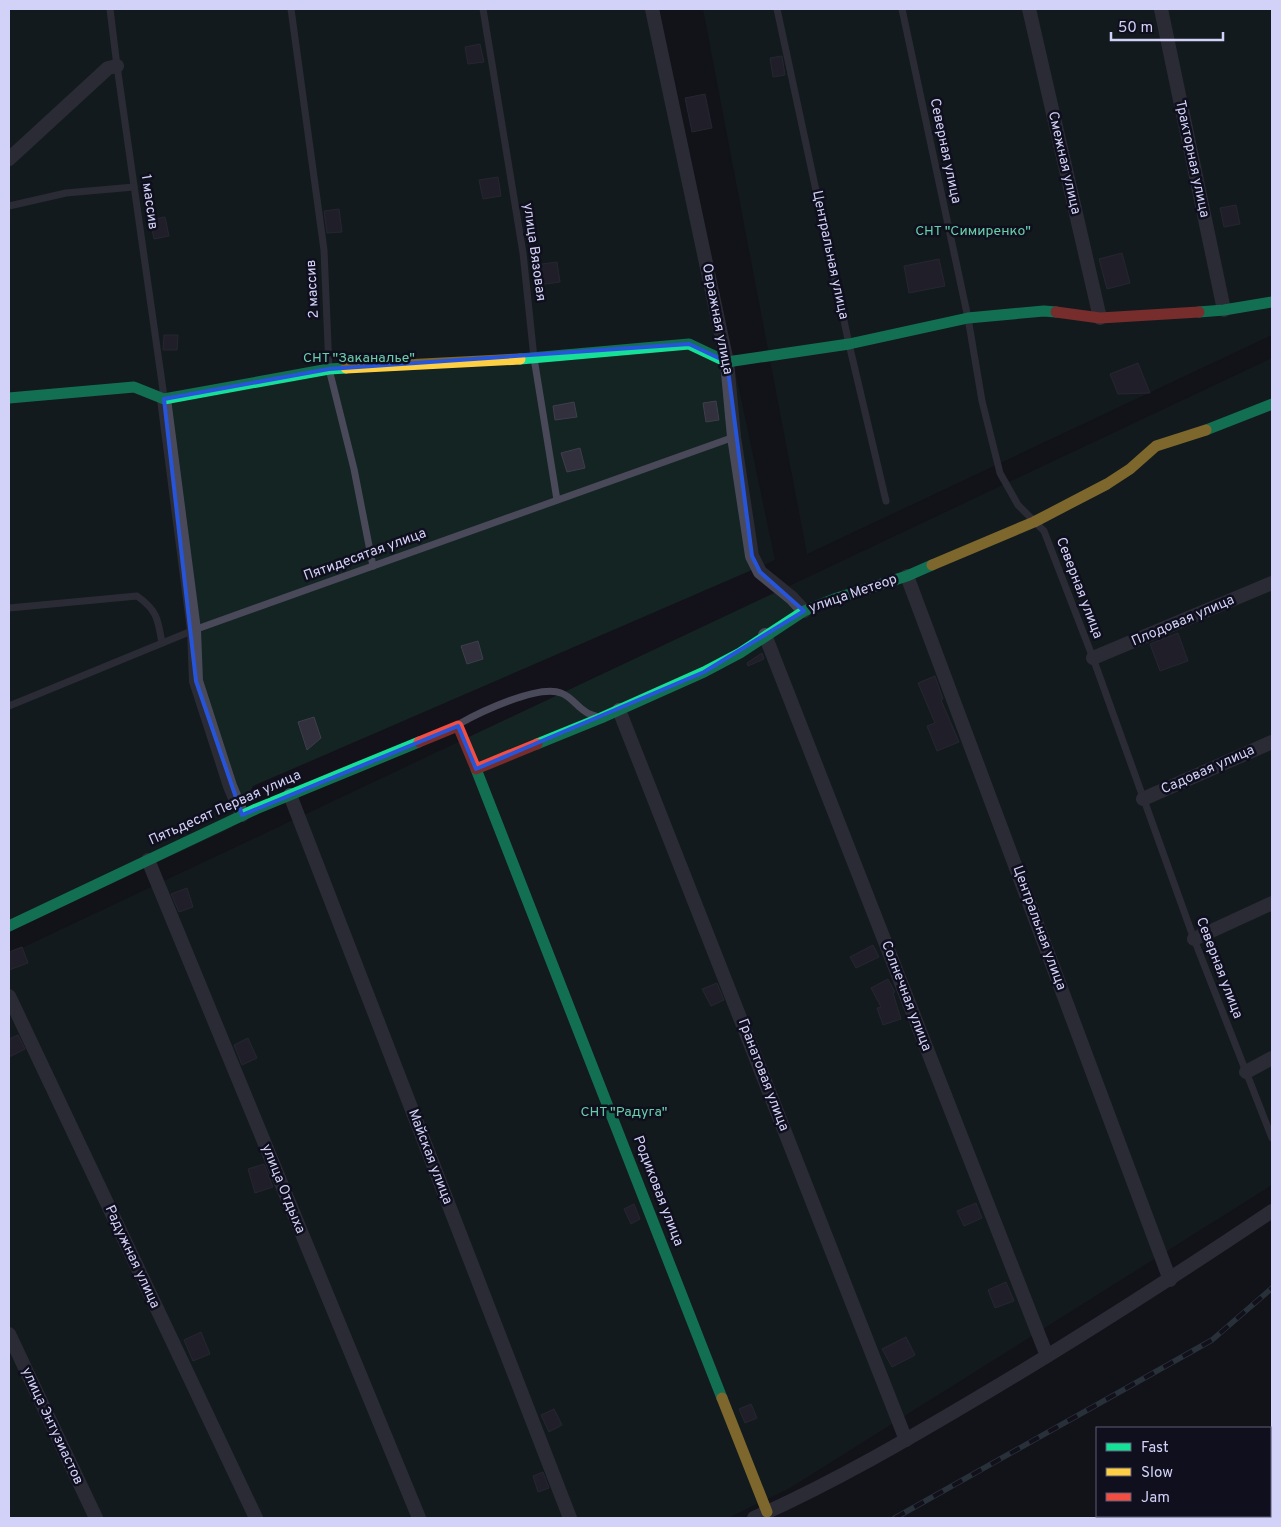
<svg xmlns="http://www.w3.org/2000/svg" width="1281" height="1527" font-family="Overpass,sans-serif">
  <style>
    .garden { fill: #132423 }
    .building { fill: #31303c; stroke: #3e3e4d }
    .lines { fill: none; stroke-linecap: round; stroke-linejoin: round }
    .lane { stroke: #49495a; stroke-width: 7 }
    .street { stroke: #49495a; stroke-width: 14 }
    .fast { stroke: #16e098; stroke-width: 11 }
    .slow { stroke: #ffcf43; stroke-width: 11 }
    .jam { stroke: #f24e42; stroke-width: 11 }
    .rail-casing { stroke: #435660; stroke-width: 5.5 }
    .rail { stroke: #100f1e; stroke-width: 4; stroke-dasharray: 11; stroke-linecap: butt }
    .marked { fill: none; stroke: #2655da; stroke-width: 4; stroke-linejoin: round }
    .labels { text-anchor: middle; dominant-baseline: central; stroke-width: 5; stroke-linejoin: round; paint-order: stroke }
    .street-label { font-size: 14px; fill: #d2d2f9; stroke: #100f1e }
    .park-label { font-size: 14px; fill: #68cfaa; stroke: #100f1e }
  </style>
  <rect width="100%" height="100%" fill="#13121a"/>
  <g class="garden">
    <polygon points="9,9 659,9 775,560 253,786 232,828 9,931"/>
    <polygon points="703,9 1272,9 1272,335 807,554"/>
    <polygon points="1272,358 1272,1185 790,1488 728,1518 9,1518 9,954"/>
  </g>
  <g class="building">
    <polygon points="480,44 484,62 468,64 465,47"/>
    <polygon points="782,56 785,75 773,77 770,58"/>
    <polygon points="705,94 712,128 692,132 685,98"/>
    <polygon points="498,177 501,196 483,199 479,180"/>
    <polygon points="1236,205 1240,224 1224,227 1220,208"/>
    <polygon points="339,209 342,232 327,233 324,211"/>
    <polygon points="165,217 169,236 154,239 150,220"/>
    <polygon points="1122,253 1130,283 1107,289 1099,259"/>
    <polygon points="939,259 945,286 909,293 904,266"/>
    <polygon points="557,262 560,282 538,285 535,265"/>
    <polygon points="164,335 178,335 177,350 163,350"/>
    <polygon points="1138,363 1150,393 1118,394 1110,374"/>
    <polygon points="716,401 719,420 706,422 703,403"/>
    <polygon points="574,402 577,417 555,420 553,406"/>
    <polygon points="580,448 585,468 567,472 561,453"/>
    <polygon points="1178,633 1188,661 1160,671 1150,644"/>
    <polygon points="478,641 483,659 467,664 461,646"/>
    <polygon points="762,653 764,659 748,666 747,663"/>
    <polygon points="935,676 943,699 941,700 959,742 937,751 927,726 935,723 918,683"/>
    <polygon points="314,717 321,738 307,750 298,722"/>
    <polygon points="187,888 193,907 179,912 171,894"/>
    <polygon points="873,945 879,957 856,968 850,957"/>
    <polygon points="22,947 28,963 9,970 9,952"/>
    <polygon points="888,979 895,992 893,993 901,1019 883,1025 877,1008 881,1007 871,988"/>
    <polygon points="717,983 724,1000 711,1006 702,989"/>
    <polygon points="18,1035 25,1049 9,1057 9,1039"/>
    <polygon points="248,1038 257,1058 242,1065 234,1045"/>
    <polygon points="264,1164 273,1187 255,1193 248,1169"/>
    <polygon points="976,1203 982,1218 964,1226 957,1211"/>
    <polygon points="634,1204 640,1219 631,1224 624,1209"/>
    <polygon points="1006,1282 1014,1301 995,1308 988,1290"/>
    <polygon points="201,1332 210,1354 193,1361 184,1340"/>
    <polygon points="906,1337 915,1355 892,1367 882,1349"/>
    <polygon points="751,1404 757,1418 745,1423 739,1409"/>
    <polygon points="554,1409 562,1425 549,1432 541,1415"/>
    <polygon points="543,1472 549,1488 538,1492 533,1476"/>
  </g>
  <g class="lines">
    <g class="lane">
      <polyline points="110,9 117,66 164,397"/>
      <polyline points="291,9 324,250 329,369 354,469 373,566"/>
      <polyline points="483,9 523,253 534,358 557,500"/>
      <polyline points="777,9 849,344 886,501"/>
      <polyline points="902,9 968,318 982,401 1000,473 1018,505 1044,531 1093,658 1194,939 1272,1138"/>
      <polyline points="9,206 66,193 134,187"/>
      <path d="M9,608L137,596C157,610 158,619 162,643"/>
      <polyline points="9,706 194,630 734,437"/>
      <path d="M459,724C480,712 539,684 561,693C572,697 576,706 586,712C588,714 593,715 596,716"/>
      <polyline points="1270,1501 1272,1499"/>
      <polyline points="1239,1518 1243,1516"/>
    </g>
    <g class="street">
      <polyline points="652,9 727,362 734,437 752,556 760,572 792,598 804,611"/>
      <polyline points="1029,9 1100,318"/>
      <polyline points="1161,9 1224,310"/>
      <polyline points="9,159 108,68 117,66"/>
      <polyline points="164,399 194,630 196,681 230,786 242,815"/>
      <polyline points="907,576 1170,1280"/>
      <polyline points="765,635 1047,1356"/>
      <polyline points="1093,658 1272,583"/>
      <polyline points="619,710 906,1440"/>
      <polyline points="290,795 570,1518"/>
      <polyline points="1143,799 1272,742"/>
      <polyline points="148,860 419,1518"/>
      <polyline points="1194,939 1272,903"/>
      <polyline points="9,996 256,1518"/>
      <polyline points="1246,1072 1272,1058"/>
      <polyline points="9,1334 96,1518"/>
      <path d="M754,1518C833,1483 910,1438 984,1394C1082,1336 1178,1274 1272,1211"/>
    </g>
    <g class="fast">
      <polyline points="1199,312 1224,310 1272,302"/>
      <polyline points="520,359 689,344 727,362 849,344 968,318 1044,311 1056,312"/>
      <polyline points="9,398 134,387 164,399 329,369 346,368"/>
      <polyline points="1206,430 1272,404"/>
      <polyline points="537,744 601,718 704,672 740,653 804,611 834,599 907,576 932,565"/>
      <polyline points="476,769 722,1398"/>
      <polyline points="9,926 256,809 419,742"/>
    </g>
    <g class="slow">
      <polyline points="346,368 520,359"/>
      <polyline points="932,565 1034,522 1107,484 1130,469 1156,446 1206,430"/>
      <polyline points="722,1398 767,1512"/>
    </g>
    <g class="jam">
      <polyline points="1056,312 1100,318 1199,312"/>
      <polyline points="419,742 458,726 476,769 537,744"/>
    </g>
    <defs>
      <polyline id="rail" points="895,1518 1212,1340 1272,1288"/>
    </defs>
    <use href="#rail" class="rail-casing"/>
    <use href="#rail" class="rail"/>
  </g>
  <path d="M0 0H1281V1527H0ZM689,344L727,362L752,556L760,572L804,611L704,672L476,769L458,726L242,815L196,681L164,399L329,369Z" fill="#13121a" fill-opacity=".55" fill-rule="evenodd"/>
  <path class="marked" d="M689,344L727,362L752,556L760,572L804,611L704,672L476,769L458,726L242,815L196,681L164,399L329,369Z"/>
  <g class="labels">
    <g class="street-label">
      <text transform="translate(945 151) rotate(78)">Северная улица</text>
      <text transform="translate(1192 159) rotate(78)">Тракторная улица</text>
      <text transform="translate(1064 163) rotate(77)">Смежная улица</text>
      <text transform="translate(149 202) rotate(82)">1 массив</text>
      <text transform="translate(534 252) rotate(82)">улица Вязовая</text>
      <text transform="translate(830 255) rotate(78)">Центральная улица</text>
      <text transform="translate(313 289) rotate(-93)">2 массив</text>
      <text transform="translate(717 319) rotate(79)">Овражная улица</text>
      <text transform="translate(365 555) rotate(-20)">Пятидесятая улица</text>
      <text transform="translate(1079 588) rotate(69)">Северная улица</text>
      <text transform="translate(853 594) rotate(-19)">улица Метеор</text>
      <text transform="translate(1183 621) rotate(-23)">Плодовая улица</text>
      <text transform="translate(1208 770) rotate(-24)">Садовая улица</text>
      <text transform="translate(225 808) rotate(-24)">Пятьдесят Первая улица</text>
      <text transform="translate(1039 928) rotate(70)">Центральная улица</text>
      <text transform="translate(1219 968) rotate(69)">Северная улица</text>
      <text transform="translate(906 996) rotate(69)">Солнечная улица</text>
      <text transform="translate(763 1075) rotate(69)">Гранатовая улица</text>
      <text transform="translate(430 1157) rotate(69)">Майская улица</text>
      <text transform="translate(283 1189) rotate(68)">улица Отдыха</text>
      <text transform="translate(658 1191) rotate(69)">Родиковая улица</text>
      <text transform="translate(132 1257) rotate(65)">Радужная улица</text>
      <text transform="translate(52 1426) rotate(65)">улица Энтузиастов</text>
    </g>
    <g class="park-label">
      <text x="973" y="231">СНТ "Симиренко"</text>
      <text x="359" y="358">СНТ "Заканалье"</text>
      <text x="624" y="1112">СНТ "Радуга"</text>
    </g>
  </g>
  <rect width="1281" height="1527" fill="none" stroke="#d2d2f9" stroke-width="20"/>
  <rect x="1096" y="1427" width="175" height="90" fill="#100f1e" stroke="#5e5d76"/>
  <rect x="1106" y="1443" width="25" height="8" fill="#16e098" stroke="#5e5d76"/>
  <text x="1141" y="1452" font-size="15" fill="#d2d2f9">Fast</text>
  <rect x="1106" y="1468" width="25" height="8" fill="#ffcf43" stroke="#5e5d76"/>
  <text x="1141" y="1477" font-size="15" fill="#d2d2f9">Slow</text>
  <rect x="1106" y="1493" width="25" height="8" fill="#f24e42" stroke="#5e5d76"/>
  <text x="1141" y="1502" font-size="15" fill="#d2d2f9">Jam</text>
  <path d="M1111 32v8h112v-8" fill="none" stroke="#d2d2f9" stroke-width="2.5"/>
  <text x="1118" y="32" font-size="15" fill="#d2d2f9" stroke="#100f1e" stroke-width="4" paint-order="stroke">50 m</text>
</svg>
